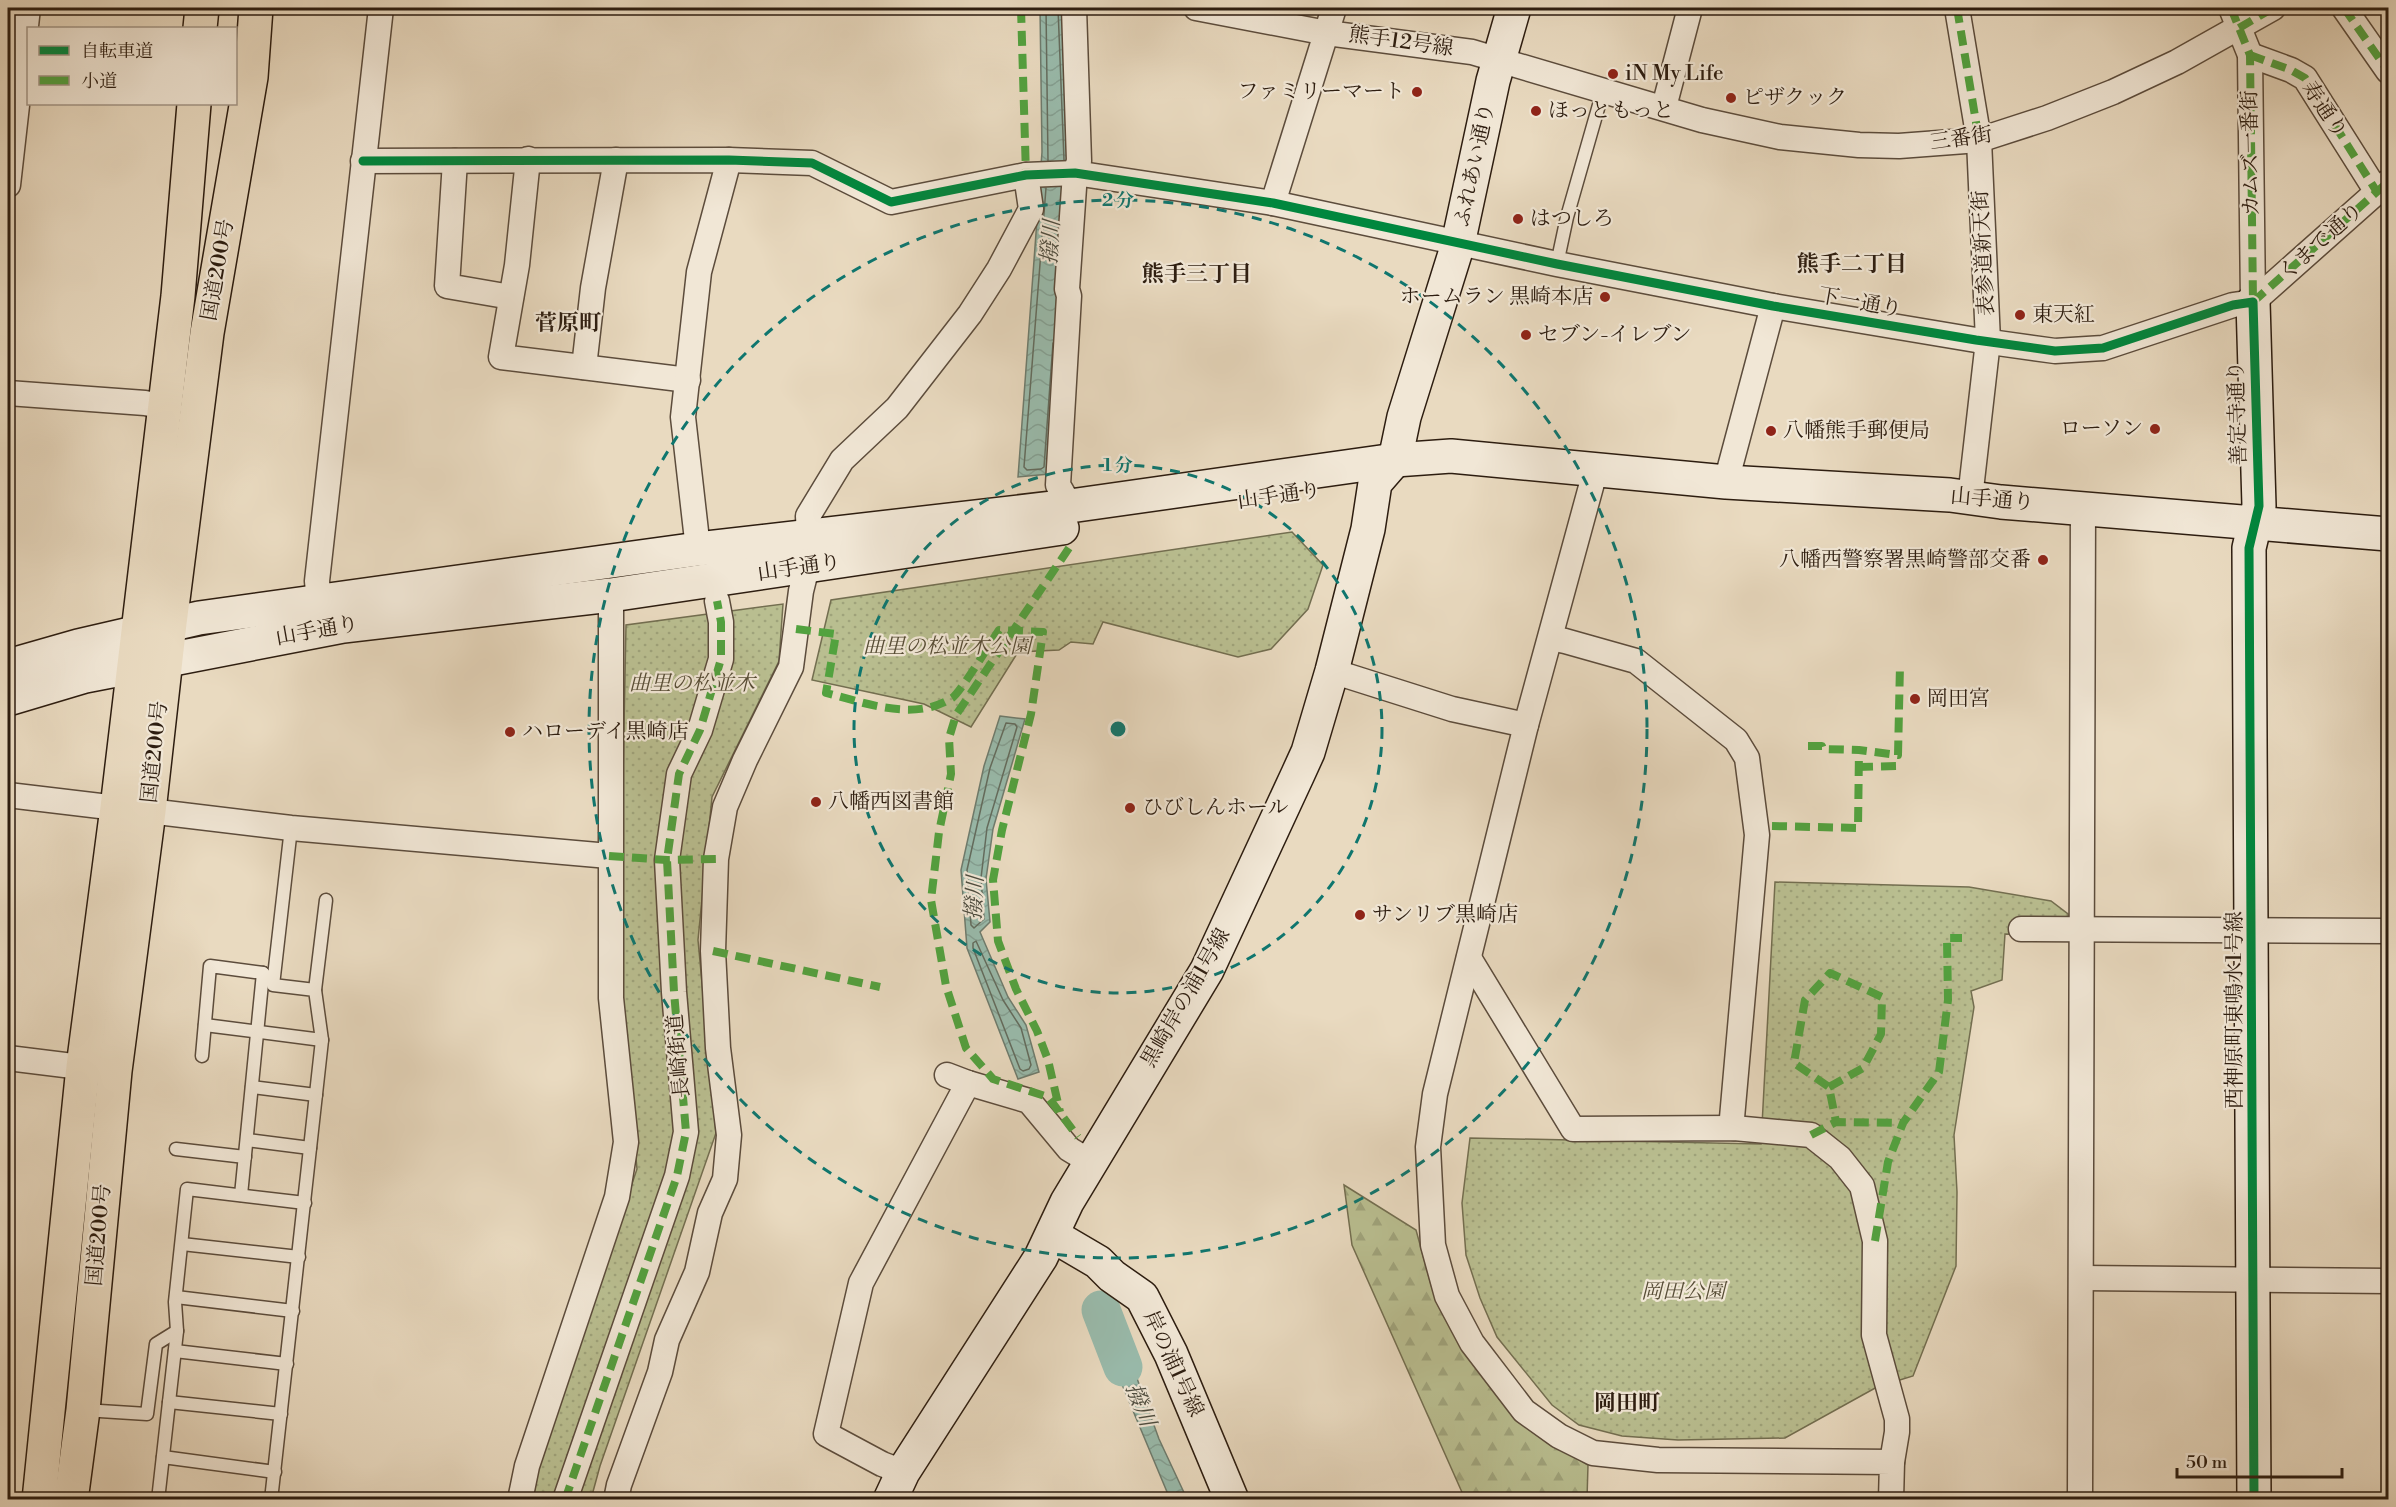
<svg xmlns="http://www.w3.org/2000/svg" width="2396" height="1507" font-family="'Libre Bodoni','Noto Serif JP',serif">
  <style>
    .forest { fill: url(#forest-firs); stroke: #736e50; stroke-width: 1.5 }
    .park { fill: url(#park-dots); stroke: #736e50; stroke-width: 1.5 }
    .water { fill: url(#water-waves); stroke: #6e7c6e; stroke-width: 1.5 }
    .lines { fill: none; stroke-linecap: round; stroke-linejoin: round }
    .shore { stroke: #636c5e; stroke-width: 1.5 }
    .river { stroke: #99bbac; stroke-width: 39 }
    .lane-casing { stroke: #5c4c3c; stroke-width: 15 }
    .street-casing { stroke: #5c4c3c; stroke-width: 27 }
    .secondary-casing { stroke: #2d1d10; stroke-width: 36 }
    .highway-casing { stroke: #2d1d10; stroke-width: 36 }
    .lane { stroke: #f1e7d6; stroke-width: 12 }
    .street { stroke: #f1e7d6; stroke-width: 24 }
    .secondary { stroke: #f1e7d6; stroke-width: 33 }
    .highway { stroke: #e9dac0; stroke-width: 33 }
    .quiet { stroke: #52a23f; stroke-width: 8; stroke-dasharray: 15 8; stroke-linecap: butt }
    .cycleway-casing { stroke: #f1e7d6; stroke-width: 13 }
    .cycleway { stroke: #00873e; stroke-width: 9 }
    .ring { fill: none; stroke: #0f766e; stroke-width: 3; stroke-dasharray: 10 8 }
    .poi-dot { fill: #8f2418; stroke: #f1e7d6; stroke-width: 2 }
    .labels { text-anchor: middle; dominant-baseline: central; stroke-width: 4.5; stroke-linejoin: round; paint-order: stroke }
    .street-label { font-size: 21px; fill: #2d1d10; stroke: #f1e7d6 }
    .poi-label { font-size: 21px; fill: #2d1d10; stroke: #f1e7d6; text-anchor: start }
    .park-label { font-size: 21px; font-style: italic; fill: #574d36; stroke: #f1e7d6 }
    .water-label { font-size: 22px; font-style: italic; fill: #4d4c3f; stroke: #f1e7d6 }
    .neighbourhood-label { font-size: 22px; font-weight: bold; fill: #2d1d10; stroke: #f1e7d6 }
    .centre { fill: #0f766e; stroke: #f1e7d6; stroke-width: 3 }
    .ring-label { font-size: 18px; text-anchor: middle; font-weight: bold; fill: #0f766e; stroke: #f1e7d6; stroke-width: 4.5; stroke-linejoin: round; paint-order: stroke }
  </style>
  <defs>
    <pattern id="forest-firs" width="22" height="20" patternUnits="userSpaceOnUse" patternTransform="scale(1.5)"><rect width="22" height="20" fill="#b9be90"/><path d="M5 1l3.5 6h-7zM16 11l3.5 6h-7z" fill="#9fa37b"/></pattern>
    <pattern id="park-dots" width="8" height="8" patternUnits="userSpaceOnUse" patternTransform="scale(1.5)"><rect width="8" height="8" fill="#b9be90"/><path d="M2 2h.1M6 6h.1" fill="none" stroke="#9fa37b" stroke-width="1.8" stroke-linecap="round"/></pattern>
    <pattern id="water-waves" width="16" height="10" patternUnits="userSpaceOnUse" patternTransform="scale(1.5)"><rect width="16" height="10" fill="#99bbac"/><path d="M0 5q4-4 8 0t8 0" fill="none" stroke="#84a093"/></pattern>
  </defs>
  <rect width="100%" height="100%" fill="#e9dac0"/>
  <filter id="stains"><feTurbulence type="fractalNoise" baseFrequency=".00333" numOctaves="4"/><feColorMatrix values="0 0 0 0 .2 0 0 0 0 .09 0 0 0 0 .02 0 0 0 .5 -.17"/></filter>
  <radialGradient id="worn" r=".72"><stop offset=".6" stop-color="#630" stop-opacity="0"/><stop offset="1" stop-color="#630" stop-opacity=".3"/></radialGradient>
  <polygon class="forest" points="1344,1185 1416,1230 1432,1288 1460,1346 1541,1436 1588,1465 1587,1499 1465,1499 1352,1245"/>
  <g class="park">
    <polygon points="1292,532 1323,565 1308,609 1271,649 1238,657 1103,622 1093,644 1071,642 1059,650 1018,652 971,727 924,704 812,680 831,600"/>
    <polygon points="783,604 779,661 712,797 698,940 716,1133 600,1466 591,1499 525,1500 637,1169 621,1000 621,879 626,625"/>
    <polygon points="1775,882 1969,887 2051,901 2068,914 2070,935 2005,934 2002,980 1971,991 1974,1007 1954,1135 1957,1192 1956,1266 1913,1376 1877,1387 1785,1438 1678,1440 1622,1436 1579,1425 1552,1405 1497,1337 1480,1298 1466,1255 1462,1203 1470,1138 1761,1144"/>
  </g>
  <g class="water">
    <polygon points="1040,8 1064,8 1071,151 1049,474 1018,477 1042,152"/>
    <polygon points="1000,716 1025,719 993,829 986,879 990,922 980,932 1008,997 1026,1025 1039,1072 1018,1079 967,948 961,870 984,766"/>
    <polygon points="1114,1315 1159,1439 1187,1499 1170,1499 1095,1320"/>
  </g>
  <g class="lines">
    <g class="shore">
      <polyline points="1046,8 1048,161"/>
      <polyline points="1058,8 1064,160"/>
      <polyline points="1046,188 1024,467 1027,470 1041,469 1044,467 1053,343"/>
      <polygon points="1006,723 1015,724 1017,727 987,828 981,878 984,919 974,928 971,925 967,870 990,768"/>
      <polygon points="976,941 1003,1000 1021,1028 1031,1065 1029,1069 1023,1071 1020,1069 973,948 973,943"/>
      <polygon points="1107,1323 1111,1324 1125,1359 1123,1363 1119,1361 1105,1327"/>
    </g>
    <polyline class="river" points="1101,1310 1123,1367"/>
    <defs>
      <g id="lane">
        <polyline points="1557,264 1567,217 1603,91"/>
        <polyline points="315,990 326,900"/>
        <polyline points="205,1025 322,1040"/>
        <polyline points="202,1056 210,966 263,973 268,979"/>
        <polyline points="252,1087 316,1095"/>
        <polyline points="247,1140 310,1148"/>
        <polyline points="176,1149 245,1157"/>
        <polyline points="241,1195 263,973"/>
        <polyline points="182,1244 299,1257"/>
        <polyline points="176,1297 293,1311"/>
        <polyline points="175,1351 287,1364"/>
        <polyline points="169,1402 281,1414"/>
        <polyline points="84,1410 147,1414 156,1344 177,1331"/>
        <polyline points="163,1457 275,1472"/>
        <polyline points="158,1500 177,1331 175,1302 187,1189 305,1203"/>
        <polyline points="271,1500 322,1040 315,990 273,985 291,828"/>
      </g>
      <g id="street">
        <polyline points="1196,8 1327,33 1472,52 1702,120 1780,137 1859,145 1899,146 1979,140 2047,118 2113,92 2177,62 2273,8"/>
        <polyline points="1957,8 1979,140 1988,341 1970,498"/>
        <polyline points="2231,8 2250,55 2253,302"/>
        <polyline points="2344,8 2388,71"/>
        <polyline points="2250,55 2291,70 2305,78 2377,192"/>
        <polyline points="1664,107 1690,8"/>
        <polyline points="528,159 517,265 501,357 688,380"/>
        <polyline points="363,161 729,160 812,163 891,202 1026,175 1075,173 1273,203 1557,264 1773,306 1976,340 2055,351 2103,348 2233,305 2253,302"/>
        <polyline points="455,161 447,286 511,297"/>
        <polyline points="8,185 28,8"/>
        <polyline points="1273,203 1334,8"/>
        <polyline points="2253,302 2388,182"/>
        <polyline points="584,367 593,288 616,160"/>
        <polyline points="8,393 145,403 165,407"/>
        <polyline points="1595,472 1526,725 1435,1094 1428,1147 1433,1245 1447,1296 1472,1343 1524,1411 1559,1436 1593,1453 1658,1460 1892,1462 1891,1500"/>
        <polyline points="1726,482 1773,306"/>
        <polyline points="1070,506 1058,485 1069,296 1067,289 1075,173 1079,161 1074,8"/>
        <polyline points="698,549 683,417 699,272 729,160"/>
        <polyline points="319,602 317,581 381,8"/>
        <polyline points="1551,638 1565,641 1636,661 1736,740 1747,758 1757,835 1732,1118 1734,1128"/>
        <polyline points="1332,671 1452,709 1526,725"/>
        <polyline points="8,795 117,808"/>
        <polyline points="149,811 291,828 609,856"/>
        <polyline points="2021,929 2388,931"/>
        <polyline points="1469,958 1573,1129 1734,1128 1811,1135 1840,1158 1862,1186 1875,1241 1874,1335 1897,1419 1897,1432 1892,1462"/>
        <polyline points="8,1058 97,1069"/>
        <polyline points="947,1075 968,1083 1029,1101 1069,1149 1092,1163"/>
        <polyline points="2082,1278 2388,1281"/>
        <polyline points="903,1472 882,1464 826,1434 861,1283 968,1083"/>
        <polyline points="520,1500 527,1466 617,1197 626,1142 611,998 611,595"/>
        <polyline points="565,1500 677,1176 686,1132 674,992 667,860 679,774 700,730 721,659 721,622 717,601"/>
        <polyline points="616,1500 619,1485 660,1372 667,1340 697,1272 710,1213 725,1179 729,1135 718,1048 713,951 716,859 725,807 745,760 791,667 801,591 807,567 809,535 808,516 842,460 897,408 970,314 999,269 1031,209 1026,175"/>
        <polyline points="2080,1500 2083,507"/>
      </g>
      <g id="secondary">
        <polyline points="2253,302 2259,506 2249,548 2254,1500"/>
        <polyline points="8,666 78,646 199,618 698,549 1070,506 1395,460 1451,456 1726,482 1950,495 2001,502 2388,534"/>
        <polyline points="8,699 85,676 343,626 611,595 1062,528"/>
        <polyline points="1052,1235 1098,1262 1112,1276 1142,1297 1171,1354 1232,1500"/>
        <polyline points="890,1500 903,1472 1041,1257 1067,1202 1207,970 1298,774 1308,752 1332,671 1368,529 1375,483 1395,460 1404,417 1458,244 1493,81 1514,8"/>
      </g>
      <g id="highway">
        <polyline points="200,28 202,8"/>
        <polyline points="39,1500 83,1067 117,808 178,296 194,104"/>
        <polyline points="71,1500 83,1410 115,1071 149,811 170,623 207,333 251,77 256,8"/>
      </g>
    </defs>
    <use href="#lane" class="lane-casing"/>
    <use href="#street" class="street-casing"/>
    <use href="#secondary" class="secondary-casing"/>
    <use href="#highway" class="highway-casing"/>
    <use href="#lane" class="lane"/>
    <use href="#street" class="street"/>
    <use href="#secondary" class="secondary"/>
    <use href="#highway" class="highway"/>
    <g class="quiet">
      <polyline points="1021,8 1026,175"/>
      <polyline points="1957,8 1979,140"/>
      <polyline points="2231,8 2250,55 2253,302"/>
      <polyline points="2344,8 2388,71"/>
      <polyline points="2239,28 2273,8"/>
      <polyline points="2250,55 2291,70 2305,78 2377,192"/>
      <polyline points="2253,302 2388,182"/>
      <polyline points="1069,548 956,715 949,738 951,774 939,832 931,900 946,986 966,1048 993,1079 1048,1097 1078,1137"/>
      <path d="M796,629L836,634L826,693C866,703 914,722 952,698C960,693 991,642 999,630L1043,632L1031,714L1002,830L993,880L998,941L1016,989L1037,1031L1048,1060L1060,1112"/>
      <polyline points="1808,746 1822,746 1823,749 1859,750 1898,755 1900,665"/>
      <polyline points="1858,767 1898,766"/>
      <polyline points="1772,826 1858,828 1859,750"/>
      <polyline points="609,856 667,860 716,859"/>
      <polyline points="713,951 880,987"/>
      <polyline points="1829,1087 1863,1068 1881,1034 1882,997 1830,973 1805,1000 1794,1063 1829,1087 1836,1122"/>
      <polyline points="1811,1135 1836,1122 1903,1123"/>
      <polyline points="1875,1241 1888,1162 1903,1123 1939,1072 1948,1000 1947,938 1962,938"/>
      <polyline points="565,1500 677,1176 686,1132 674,992 667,860 679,774 700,730 721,659 721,622 717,601"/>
    </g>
    <defs>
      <polyline id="cycleway" points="363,161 729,160 812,163 891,202 1026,175 1075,173 1273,203 1557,264 1773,306 1976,340 2055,351 2103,348 2233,305 2253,302 2259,506 2249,548 2254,1500"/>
    </defs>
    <use href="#cycleway" class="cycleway-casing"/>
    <use href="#cycleway" class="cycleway"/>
  </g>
  <g class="ring">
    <circle cx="1118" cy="729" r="264"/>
    <circle cx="1118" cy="729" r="529"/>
  </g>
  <g class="poi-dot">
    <circle cx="1613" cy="74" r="6"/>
    <circle cx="1417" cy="92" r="6"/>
    <circle cx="1731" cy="98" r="6"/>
    <circle cx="1536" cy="111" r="6"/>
    <circle cx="1518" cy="219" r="6"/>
    <circle cx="1605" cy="297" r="6"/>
    <circle cx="2020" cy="315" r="6"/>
    <circle cx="1526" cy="335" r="6"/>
    <circle cx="2155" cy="429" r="6"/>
    <circle cx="1771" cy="431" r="6"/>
    <circle cx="2043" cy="560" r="6"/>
    <circle cx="1915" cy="699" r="6"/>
    <circle cx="510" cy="732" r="6"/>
    <circle cx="816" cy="802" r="6"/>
    <circle cx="1130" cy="808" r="6"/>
    <circle cx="1360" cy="915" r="6"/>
  </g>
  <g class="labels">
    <g class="street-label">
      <text transform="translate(1401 42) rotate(8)">熊手12号線</text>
      <text transform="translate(2324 110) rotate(56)">寿通り</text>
      <text transform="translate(1961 139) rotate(-8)">三番街</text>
      <text transform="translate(2251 153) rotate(-91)">カムズ一番街</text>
      <text transform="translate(1475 165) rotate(-78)">ふれあい通り</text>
      <text transform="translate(2321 242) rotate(-42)">くまで通り</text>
      <text transform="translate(1984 253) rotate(-93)">表参道新天街</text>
      <text transform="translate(218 270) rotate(-80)">国道200号</text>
      <text transform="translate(1860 303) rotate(10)">下一通り</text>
      <text transform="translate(2238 413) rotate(-92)">善定寺通り</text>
      <text transform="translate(1279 496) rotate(-8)">山手通り</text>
      <text transform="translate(1992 500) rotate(5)">山手通り</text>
      <text transform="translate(799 568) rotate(-8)">山手通り</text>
      <text transform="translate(317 631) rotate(-10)">山手通り</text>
      <text transform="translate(155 752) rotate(-84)">国道200号</text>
      <text transform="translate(1186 998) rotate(-60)">黒崎岸の浦1号線</text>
      <text transform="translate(2235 1010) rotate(-90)">西神原町東鳴水1号線</text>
      <text transform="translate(679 1056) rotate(-95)">長崎街道</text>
      <text transform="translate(99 1235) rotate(-85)">国道200号</text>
      <text transform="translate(1173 1364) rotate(65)">岸の浦1号線</text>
    </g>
    <g class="poi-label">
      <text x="1625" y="74">iN My Life</text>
      <text x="1405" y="92" text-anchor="end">ファミリーマート</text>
      <text x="1743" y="98">ピザクック</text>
      <text x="1548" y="111">ほっともっと</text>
      <text x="1530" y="219">はつしろ</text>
      <text x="1593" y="297" text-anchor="end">ホームラン 黒崎本店</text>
      <text x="2032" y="315">東天紅</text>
      <text x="1538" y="335">セブン-イレブン</text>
      <text x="2143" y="429" text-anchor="end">ローソン</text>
      <text x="1783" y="431">八幡熊手郵便局</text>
      <text x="2031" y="560" text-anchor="end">八幡西警察署黒崎警部交番</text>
      <text x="1927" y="699">岡田宮</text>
      <text x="522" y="732">ハローデイ黒崎店</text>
      <text x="828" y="802">八幡西図書館</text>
      <text x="1142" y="808">ひびしんホール</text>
      <text x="1372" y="915">サンリブ黒崎店</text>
    </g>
    <g class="park-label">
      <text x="947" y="647">曲里の松並木公園</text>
      <text x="692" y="684">曲里の松並木</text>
      <text x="1683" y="1292">岡田公園</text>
    </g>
    <g class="water-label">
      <text transform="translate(1051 242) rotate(-86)">撥川</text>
      <text transform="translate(975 898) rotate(-87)">撥川</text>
      <text transform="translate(1140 1405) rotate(68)">撥川</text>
    </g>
    <g class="neighbourhood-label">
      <text x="1852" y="264">熊手二丁目</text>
      <text x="1197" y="274">熊手三丁目</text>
      <text x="568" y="323">菅原町</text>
      <text x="1627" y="1403">岡田町</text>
    </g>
  </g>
  <circle cx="1118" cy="729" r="9" class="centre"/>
  <g class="ring-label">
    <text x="1118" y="206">2 分</text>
    <text x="1118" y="471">1 分</text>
  </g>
  <rect width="2396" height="1507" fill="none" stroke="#e9dac0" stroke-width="30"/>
  <rect x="9" y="9" width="2378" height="1489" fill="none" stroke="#2d1d10" stroke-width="3"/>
  <rect x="15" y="15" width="2366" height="1477" fill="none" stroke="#2d1d10" stroke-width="1.5"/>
  <rect x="27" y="27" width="210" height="78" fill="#f1e7d6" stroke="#a39687" stroke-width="1.5"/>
  <rect x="39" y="46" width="30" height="9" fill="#00873e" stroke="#a39687" stroke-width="1.5"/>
  <text x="81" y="57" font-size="18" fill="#2d1d10">自転車道</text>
  <rect x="39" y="76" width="30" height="9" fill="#52a23f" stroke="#a39687" stroke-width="1.5"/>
  <text x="81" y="87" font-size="18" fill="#2d1d10">小道</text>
  <path d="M2177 1468v9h165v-9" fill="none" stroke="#2d1d10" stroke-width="3"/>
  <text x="2186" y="1468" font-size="18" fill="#2d1d10" stroke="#f1e7d6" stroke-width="4.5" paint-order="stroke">50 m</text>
  <rect width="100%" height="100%" filter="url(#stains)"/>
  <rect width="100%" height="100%" fill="url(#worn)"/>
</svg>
